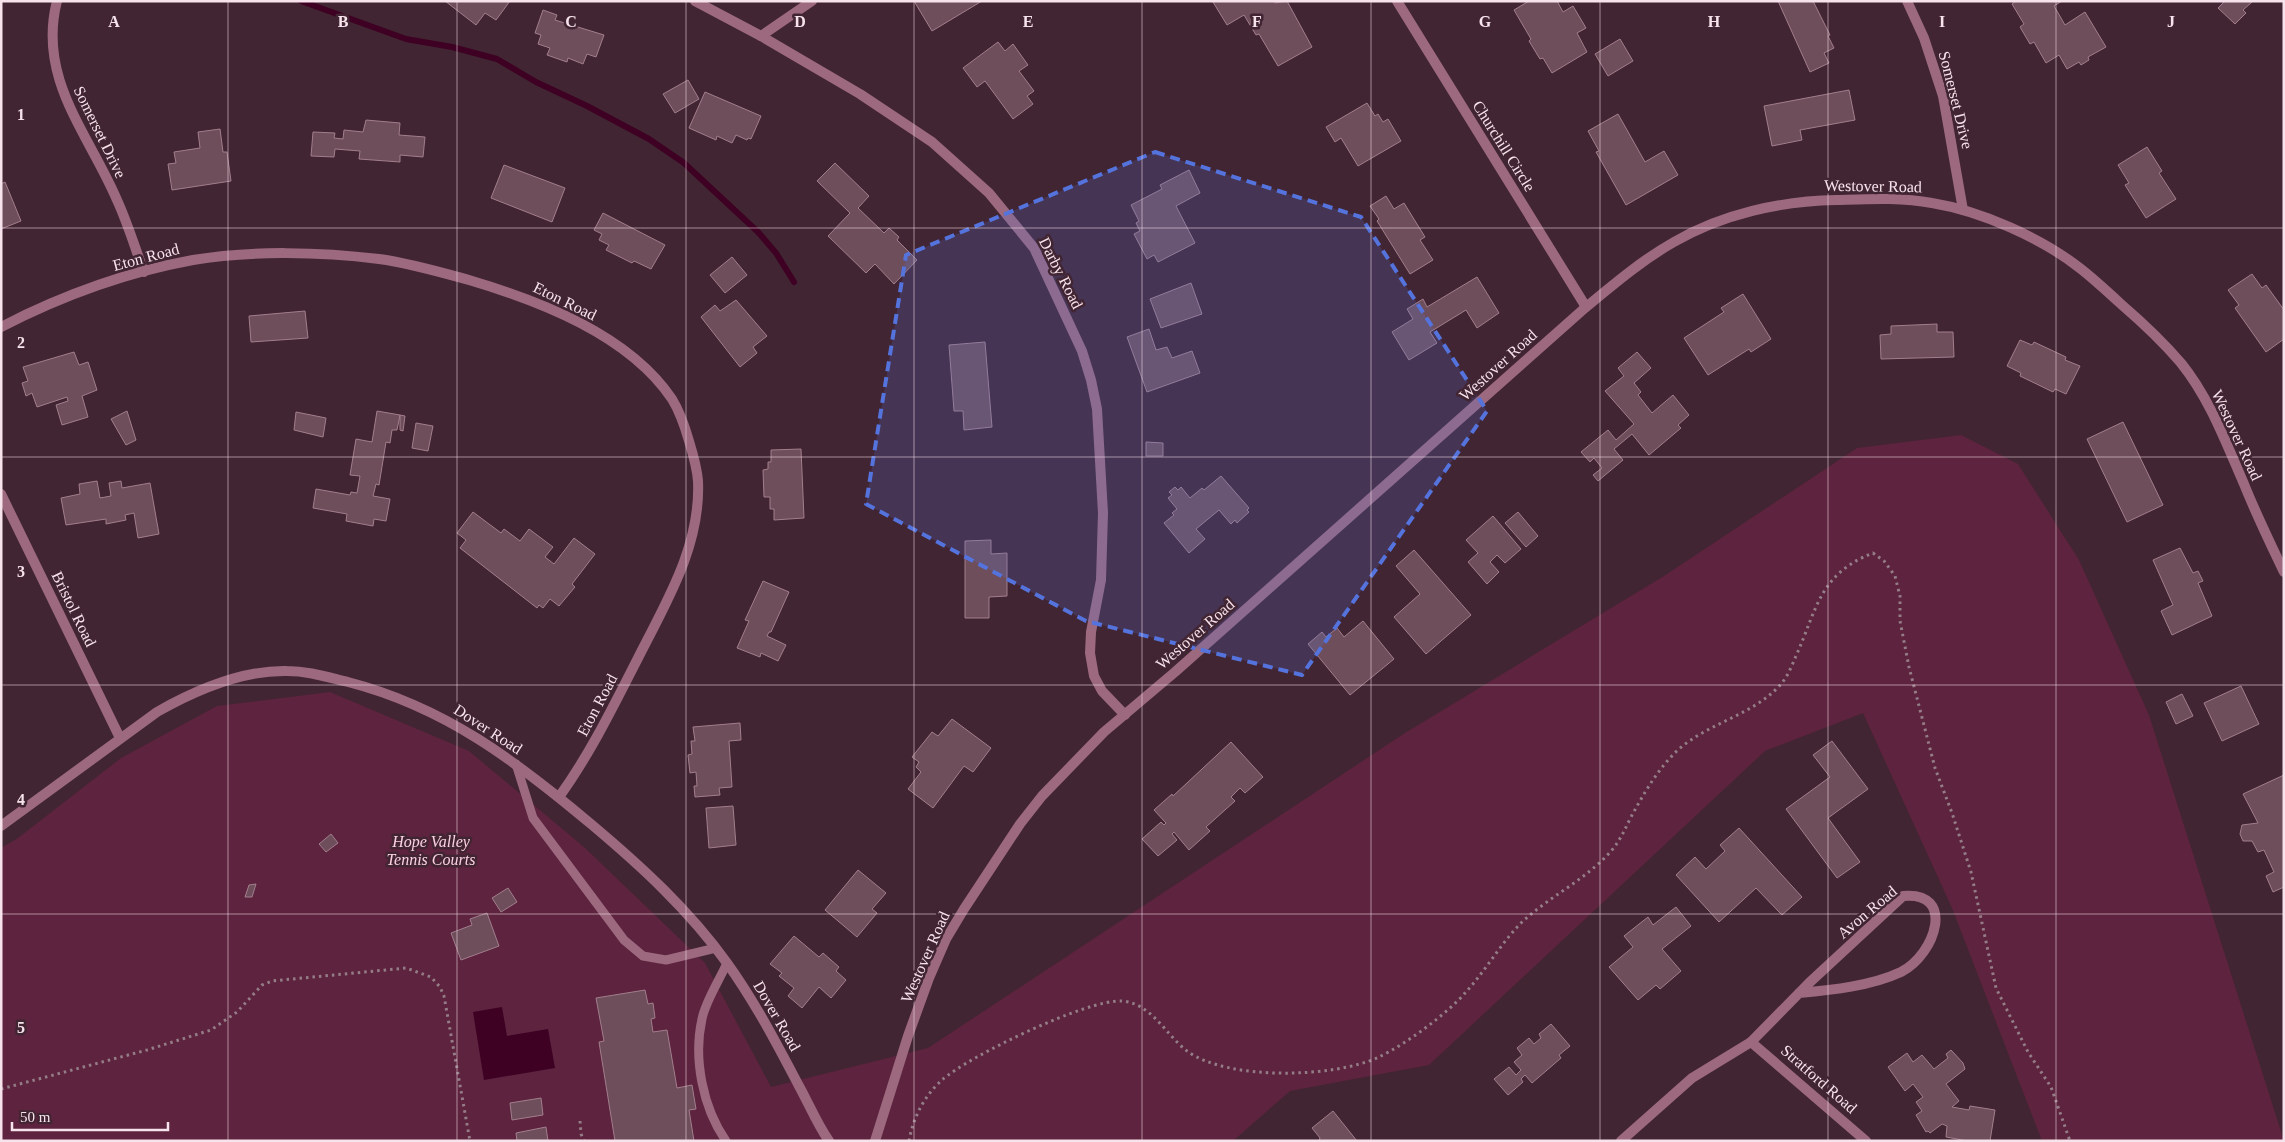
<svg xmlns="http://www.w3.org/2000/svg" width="2285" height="1142" font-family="'Times New Roman',serif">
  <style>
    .green { fill: #5d233f }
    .water { fill: #3e0023 }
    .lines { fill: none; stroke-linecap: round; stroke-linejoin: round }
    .stream { stroke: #3e0023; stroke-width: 6 }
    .building { fill: #6f4e5b; stroke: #a27e8c }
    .path { stroke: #957d87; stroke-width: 3; stroke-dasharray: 2.5 4; stroke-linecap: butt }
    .lane { stroke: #9c697e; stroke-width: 9 }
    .street { stroke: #9c697e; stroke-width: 10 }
    .marked { fill: #5473dd; fill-opacity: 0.2; stroke: #5473dd; stroke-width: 4; stroke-dasharray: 10 6; stroke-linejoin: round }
    .grid { fill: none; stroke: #f7e3eb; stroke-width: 1; stroke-opacity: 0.55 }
    .labels { text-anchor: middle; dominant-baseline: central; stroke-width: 5; stroke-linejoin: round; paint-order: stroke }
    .street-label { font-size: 16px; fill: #f7e3eb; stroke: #422532 }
    .park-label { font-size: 16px; font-style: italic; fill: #fbd1e1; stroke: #422532 }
    .grid-label { font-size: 16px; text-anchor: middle; font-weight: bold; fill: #f7e3eb; stroke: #422532; stroke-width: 5; stroke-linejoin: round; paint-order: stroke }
  </style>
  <rect width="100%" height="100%" fill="#422532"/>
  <polygon class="green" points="1961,435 2018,464 2079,560 2149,715 2284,1141 2042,1141 1952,908 1863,713 1765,751 1429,1065 1290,1091 1233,1141 1,1141 1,848 18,838 121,758 217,706 330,692 469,751 584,847 705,963 771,1087 928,1048 1405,733 1664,576 1857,448"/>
  <polygon class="water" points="502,1007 507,1036 548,1029 555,1068 484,1080 473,1012"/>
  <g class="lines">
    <polyline class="stream" points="301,1 406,39 452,47 497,59 536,82 587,106 649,139 684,163 758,232 776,253 794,282"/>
  </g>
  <g class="building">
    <polygon points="445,1 510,1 496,20 485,13 476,25"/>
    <polygon points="914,1 982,1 932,31"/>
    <polygon points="1215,1 1274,1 1275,3 1287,1 1312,47 1278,66 1259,34 1256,35 1244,15 1227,25 1213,2"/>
    <polygon points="1529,1 1557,1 1563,12 1573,6 1586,28 1577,33 1587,52 1552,73 1543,58 1540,59 1529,41 1531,39 1514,10"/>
    <polygon points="1778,1 1813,1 1830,35 1828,36 1834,48 1824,53 1829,63 1810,72"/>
    <polygon points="2016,1 2062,1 2054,6 2065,25 2085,12 2106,47 2088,57 2089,60 2081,65 2079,62 2067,69 2059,55 2046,63 2034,42 2030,44 2020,27 2024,24 2012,4"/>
    <polygon points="2225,1 2251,1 2252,2 2243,10 2246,13 2235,24 2218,8"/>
    <polygon points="543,10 557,15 555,20 604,35 596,57 587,54 583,64 568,58 567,62 547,55 550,48 538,44 541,35 535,33"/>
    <polygon points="1620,39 1633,61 1608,76 1595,54"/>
    <polygon points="998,42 1005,51 1013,44 1028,65 1019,71 1034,91 1027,96 1033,104 1013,119 985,81 977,87 963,68"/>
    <polygon points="688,80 699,99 675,113 663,94"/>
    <polygon points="1849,90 1855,120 1800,130 1802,140 1772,146 1764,106"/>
    <polygon points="705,92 761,116 751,139 748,138 747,140 736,135 732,143 717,136 716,140 689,128"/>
    <polygon points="1367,103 1375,116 1378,114 1383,122 1388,119 1401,141 1358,166 1341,138 1335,142 1326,127"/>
    <polygon points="1618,114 1645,162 1664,151 1678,175 1626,205 1596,152 1599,151 1588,131"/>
    <polygon points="366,120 400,123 399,135 425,137 423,157 400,155 400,162 359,159 360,151 335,149 334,157 311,156 313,132 335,133 334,138 343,139 344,130 363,132"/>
    <polygon points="220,129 223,152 227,152 231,181 172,190 168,164 176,163 174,152 200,148 198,132"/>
    <polygon points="2147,147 2162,171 2159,173 2176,199 2146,218 2125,185 2129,183 2118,165"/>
    <polygon points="835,163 869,196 858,208 884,233 889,228 899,237 897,240 917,260 894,284 875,264 866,273 828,236 850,213 817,181"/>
    <polygon points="504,165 565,188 552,222 491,198"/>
    <polygon points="1189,170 1200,193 1176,206 1195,243 1158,262 1154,255 1147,259 1134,234 1140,231 1136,223 1139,221 1131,205 1162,189 1160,185"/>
    <polygon points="5,182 21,221 1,229 1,184"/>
    <polygon points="1386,196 1394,209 1404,203 1425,237 1420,240 1433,260 1410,274 1377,221 1379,219 1370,206"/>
    <polygon points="603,213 665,245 651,269 634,261 632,263 606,250 609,245 599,240 602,234 594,230"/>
    <polygon points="732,257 747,275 725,293 710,275"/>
    <polygon points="2252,274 2262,288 2266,285 2284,310 2284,339 2266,352 2235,308 2239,305 2228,290"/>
    <polygon points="1477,277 1499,313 1477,328 1466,310 1430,332 1437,343 1409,360 1392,332 1413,319 1407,309 1423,299 1427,307"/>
    <polygon points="1191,283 1202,314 1161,328 1150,299"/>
    <polygon points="1743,294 1771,339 1751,352 1749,349 1708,375 1684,338 1724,312 1721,308"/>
    <polygon points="736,300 767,336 753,347 757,353 740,367 701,317 715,305 720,311"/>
    <polygon points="305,311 308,338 251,342 249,316"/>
    <polygon points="1937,324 1937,332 1953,332 1954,357 1881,359 1880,335 1891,334 1891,326"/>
    <polygon points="1149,329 1156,350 1167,347 1172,358 1192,351 1200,373 1147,392 1127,337"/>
    <polygon points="2020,340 2032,345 2034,342 2066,357 2065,360 2080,366 2066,394 2055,389 2053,392 2020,376 2021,373 2007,366"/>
    <polygon points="985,342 992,427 964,430 963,411 954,411 949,345"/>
    <polygon points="74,352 79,365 88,362 97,390 82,396 88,417 62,425 56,405 68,401 67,397 37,407 32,393 26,396 22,383 28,381 23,367"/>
    <polygon points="1637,352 1651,368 1634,383 1641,392 1638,395 1652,413 1673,395 1689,415 1678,425 1681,428 1649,455 1632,434 1614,449 1623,460 1598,481 1593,475 1602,468 1594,458 1590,462 1581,452 1608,430 1616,440 1634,424 1605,391 1624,376 1618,368"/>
    <polygon points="127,411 136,440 126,445 111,419"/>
    <polygon points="377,411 400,415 397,430 392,430 390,443 386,442 379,485 376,484 373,496 390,499 386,521 374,519 373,526 346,521 347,514 313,508 316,489 350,495 351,492 357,493 360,476 350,475 356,439 372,442"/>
    <polygon points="296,412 326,418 323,437 294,430"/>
    <polygon points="400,415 405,416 403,431 400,430"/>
    <polygon points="2123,422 2163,505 2127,522 2087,439"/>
    <polygon points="416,423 433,426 428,451 412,448"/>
    <polygon points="1146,442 1163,443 1163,456 1146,456"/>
    <polygon points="801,449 804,518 774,520 774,509 770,509 770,497 764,497 763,470 768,469 768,462 771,462 771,450"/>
    <polygon points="1221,476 1249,508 1247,510 1249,512 1237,523 1235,520 1231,524 1219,510 1196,529 1205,539 1189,553 1164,523 1174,515 1172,513 1177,509 1168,498 1172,495 1169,492 1175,487 1178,490 1181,487 1190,498 1202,488 1204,490"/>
    <polygon points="97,481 100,498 111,496 109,483 121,481 122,488 150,483 159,534 138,538 134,513 125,515 126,520 106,524 106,519 66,525 61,498 80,494 79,484"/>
    <polygon points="473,512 501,533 504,529 520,541 529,529 553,547 545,557 554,564 574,538 595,554 572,584 575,587 559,606 550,599 543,608 539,605 537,608 460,548 466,540 457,533"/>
    <polygon points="1518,512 1538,536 1526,547 1505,523"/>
    <polygon points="1493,516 1521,549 1505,563 1497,555 1490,562 1499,572 1487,584 1468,562 1478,553 1466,540"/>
    <polygon points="991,540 991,554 1007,553 1007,596 989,597 989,618 965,618 965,541"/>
    <polygon points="2180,548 2193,573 2198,571 2203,581 2198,583 2212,616 2172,635 2161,611 2173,605 2153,560"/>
    <polygon points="1414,550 1471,615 1426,654 1394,617 1420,594 1396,566"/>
    <polygon points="763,581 789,592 771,632 769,632 767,636 786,645 778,661 761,653 760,657 737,648 749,621 745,620"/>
    <polygon points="1363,621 1394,659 1350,695 1308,644 1322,632 1326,637 1337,628 1344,637"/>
    <polygon points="2241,686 2259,724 2222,741 2204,703"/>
    <polygon points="2182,694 2193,716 2176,724 2166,702"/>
    <polygon points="952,719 991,748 973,772 964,766 933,808 908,789 921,772 916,767 919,762 912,757 932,732 938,736"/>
    <polygon points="740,723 741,740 729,741 732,787 719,788 720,795 695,797 694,786 697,786 696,772 690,773 688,755 692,754 691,741 695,741 693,727"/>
    <polygon points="1832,741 1868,789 1828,818 1860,862 1837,878 1786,809 1830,777 1813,755"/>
    <polygon points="1231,742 1263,777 1245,793 1240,788 1231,797 1235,801 1206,827 1210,831 1189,850 1174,832 1172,834 1177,840 1158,856 1142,839 1161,822 1164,825 1166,823 1154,810 1172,794 1173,796"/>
    <polygon points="2284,775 2284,887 2273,892 2266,876 2274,872 2264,850 2258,852 2252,841 2243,841 2240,834 2242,825 2258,823 2243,794"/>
    <polygon points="733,806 736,845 709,848 706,808"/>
    <polygon points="1739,828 1802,897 1782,915 1756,888 1719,922 1676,875 1695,857 1706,869 1725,851 1720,845"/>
    <polygon points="331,834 338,843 326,852 319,844"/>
    <polygon points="858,870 886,893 872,909 877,913 857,937 825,910"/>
    <polygon points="256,884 252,897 245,897 249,885"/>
    <polygon points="508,888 517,902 501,912 492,898"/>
    <polygon points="1676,907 1691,926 1662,949 1681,971 1660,989 1656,985 1638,1000 1609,967 1633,947 1624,936 1648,917 1653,925"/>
    <polygon points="487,913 499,946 461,960 451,933 472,925 470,919"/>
    <polygon points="794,936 819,957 823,953 839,967 836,971 846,980 831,998 819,987 802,1008 788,996 794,988 779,976 782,973 770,964"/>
    <polygon points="645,990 648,1004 653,1003 655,1018 651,1019 653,1032 667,1030 677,1088 692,1085 696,1109 689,1110 694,1141 615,1141 599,1042 604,1041 596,998"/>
    <polygon points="1551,1024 1570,1046 1559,1055 1561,1058 1532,1083 1525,1075 1521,1079 1523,1082 1508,1095 1494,1079 1509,1067 1516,1075 1521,1070 1514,1062 1522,1055 1517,1048 1529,1038 1534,1044 1541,1038 1539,1034"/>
    <polygon points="1951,1050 1963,1063 1965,1069 1946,1084 1959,1101 1952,1107 1969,1110 1970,1106 1995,1110 1990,1141 1968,1141 1946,1137 1947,1126 1942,1124 1930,1133 1928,1131 1926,1132 1916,1115 1922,1111 1916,1102 1923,1097 1913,1084 1905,1091 1888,1067 1907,1053 1913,1062 1922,1055 1934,1069 1948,1058 1946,1054"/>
    <polygon points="541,1098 543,1115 512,1120 510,1103"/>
    <polygon points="1333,1111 1357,1141 1319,1141 1320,1138 1312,1128"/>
    <polygon points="546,1127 548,1141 517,1141 516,1133"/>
  </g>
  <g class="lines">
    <g class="path">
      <polyline points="1,1089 147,1050 211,1030 237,1012 262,985 272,981 406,968 431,977 440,987 444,996 470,1141"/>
      <polyline points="580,1121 581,1134 584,1141"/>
      <path d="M909,1141C913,1118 924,1096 942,1080C969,1056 1087,999 1122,1001C1151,1003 1166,1035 1187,1051C1228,1081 1334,1078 1379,1057C1406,1044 1447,1014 1466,992C1486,970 1501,943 1522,922C1550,896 1587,879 1612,850C1621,839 1625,829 1631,817C1644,793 1659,767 1679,749C1710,722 1754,715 1781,684C1788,676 1792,665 1796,656C1817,609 1819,574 1873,553L1884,561L1895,576L1900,596V621L1909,667L1935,768L1952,813L1971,872L1996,988L2028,1052L2051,1087L2070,1141"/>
    </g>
    <g class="lane">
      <polyline points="516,764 533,818 624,940 643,956 666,960 716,948"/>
      <path d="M726,1141C703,1108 693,1059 702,1019C705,1002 720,979 727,963"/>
    </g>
    <g class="street">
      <path d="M57,1C37,79 89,134 117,200C128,224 135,248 144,272"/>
      <polyline points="695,1 761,36 860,94 932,142 989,193 1034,248 1082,351 1091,380 1097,409 1103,513 1101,580 1091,632 1090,653 1094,676 1102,691 1125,715"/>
      <polyline points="1397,1 1586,307"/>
      <polyline points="1907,1 1924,38 1943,96 1963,210"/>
      <polyline points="761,36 812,1"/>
      <path d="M1,327C61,296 127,272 193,260C250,250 322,252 379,259C409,263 440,272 469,280C540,301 629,335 672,399C680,412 685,427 689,441C693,454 697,468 698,481C701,547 665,604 637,660C613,707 590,754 559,797"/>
      <polyline points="1,494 120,738"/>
      <path d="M1,826L157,712C194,691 243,670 287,671C308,671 327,677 348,682C445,707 516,761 591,824C641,866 689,910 727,963C755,1002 777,1044 799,1086C809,1104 817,1124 829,1141"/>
      <polyline points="1751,1042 1866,1141"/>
      <path d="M875,1141L908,1036L929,978L946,939L964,909L1020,824L1042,796L1104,732L1175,672L1586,307C1614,284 1642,260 1674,242C1722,214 1781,201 1836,200C1868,199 1900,197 1932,203C1981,211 2042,238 2081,269C2095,280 2109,293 2122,305C2143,323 2163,342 2181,363C2210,399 2226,443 2244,484C2256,514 2270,543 2284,572"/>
      <path d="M1621,1141L1692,1078L1751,1042L1809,983L1903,896C1956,891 1936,954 1901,972C1871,986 1832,990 1799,993"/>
    </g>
  </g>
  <path class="marked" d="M1155,152L1361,217L1487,411L1302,675L1086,621L866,504L906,255Z"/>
  <path class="grid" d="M228,1V1141M457,1V1141M686,1V1141M914,1V1141M1142,1V1141M1371,1V1141M1600,1V1141M1828,1V1141M2056,1V1141M1,228H2284M1,457H2284M1,685H2284M1,914H2284"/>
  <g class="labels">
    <g class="street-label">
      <text transform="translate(1956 100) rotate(76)">Somerset Drive</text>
      <text transform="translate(100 132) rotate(64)">Somerset Drive</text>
      <text transform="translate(1504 146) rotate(58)">Churchill Circle</text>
      <text transform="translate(1873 186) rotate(1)">Westover Road</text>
      <text transform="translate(146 257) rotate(-15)">Eton Road</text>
      <text transform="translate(1061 273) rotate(63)">Darby Road</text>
      <text transform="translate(565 301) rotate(26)">Eton Road</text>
      <text transform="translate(1498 365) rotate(-42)">Westover Road</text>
      <text transform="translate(2237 435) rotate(65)">Westover Road</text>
      <text transform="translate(74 609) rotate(64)">Bristol Road</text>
      <text transform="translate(1195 634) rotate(-41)">Westover Road</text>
      <text transform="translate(597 705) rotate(-62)">Eton Road</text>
      <text transform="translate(488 729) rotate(33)">Dover Road</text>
      <text transform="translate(1867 912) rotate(-40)">Avon Road</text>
      <text transform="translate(925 957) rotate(-66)">Westover Road</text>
      <text transform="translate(777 1016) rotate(60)">Dover Road</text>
      <text transform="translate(1819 1079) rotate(41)">Stratford Road</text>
    </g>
    <g class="park-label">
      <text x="431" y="841">Hope Valley<tspan x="431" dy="18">Tennis Courts</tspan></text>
    </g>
  </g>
  <g class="grid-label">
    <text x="114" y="27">A</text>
    <text x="343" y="27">B</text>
    <text x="571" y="27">C</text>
    <text x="800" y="27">D</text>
    <text x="1028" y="27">E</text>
    <text x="1257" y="27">F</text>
    <text x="1485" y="27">G</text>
    <text x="1714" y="27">H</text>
    <text x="1942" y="27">I</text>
    <text x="2171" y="27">J</text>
    <text x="21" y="120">1</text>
    <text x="21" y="348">2</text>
    <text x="21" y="577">3</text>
    <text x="21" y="805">4</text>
    <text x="21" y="1033">5</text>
  </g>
  <rect width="2285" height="1142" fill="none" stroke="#f7e3eb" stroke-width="5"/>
  <path d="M12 1122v8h156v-8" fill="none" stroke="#f7e3eb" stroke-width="2.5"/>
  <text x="20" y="1122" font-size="15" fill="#f7e3eb" stroke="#422532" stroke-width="4" paint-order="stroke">50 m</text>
</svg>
